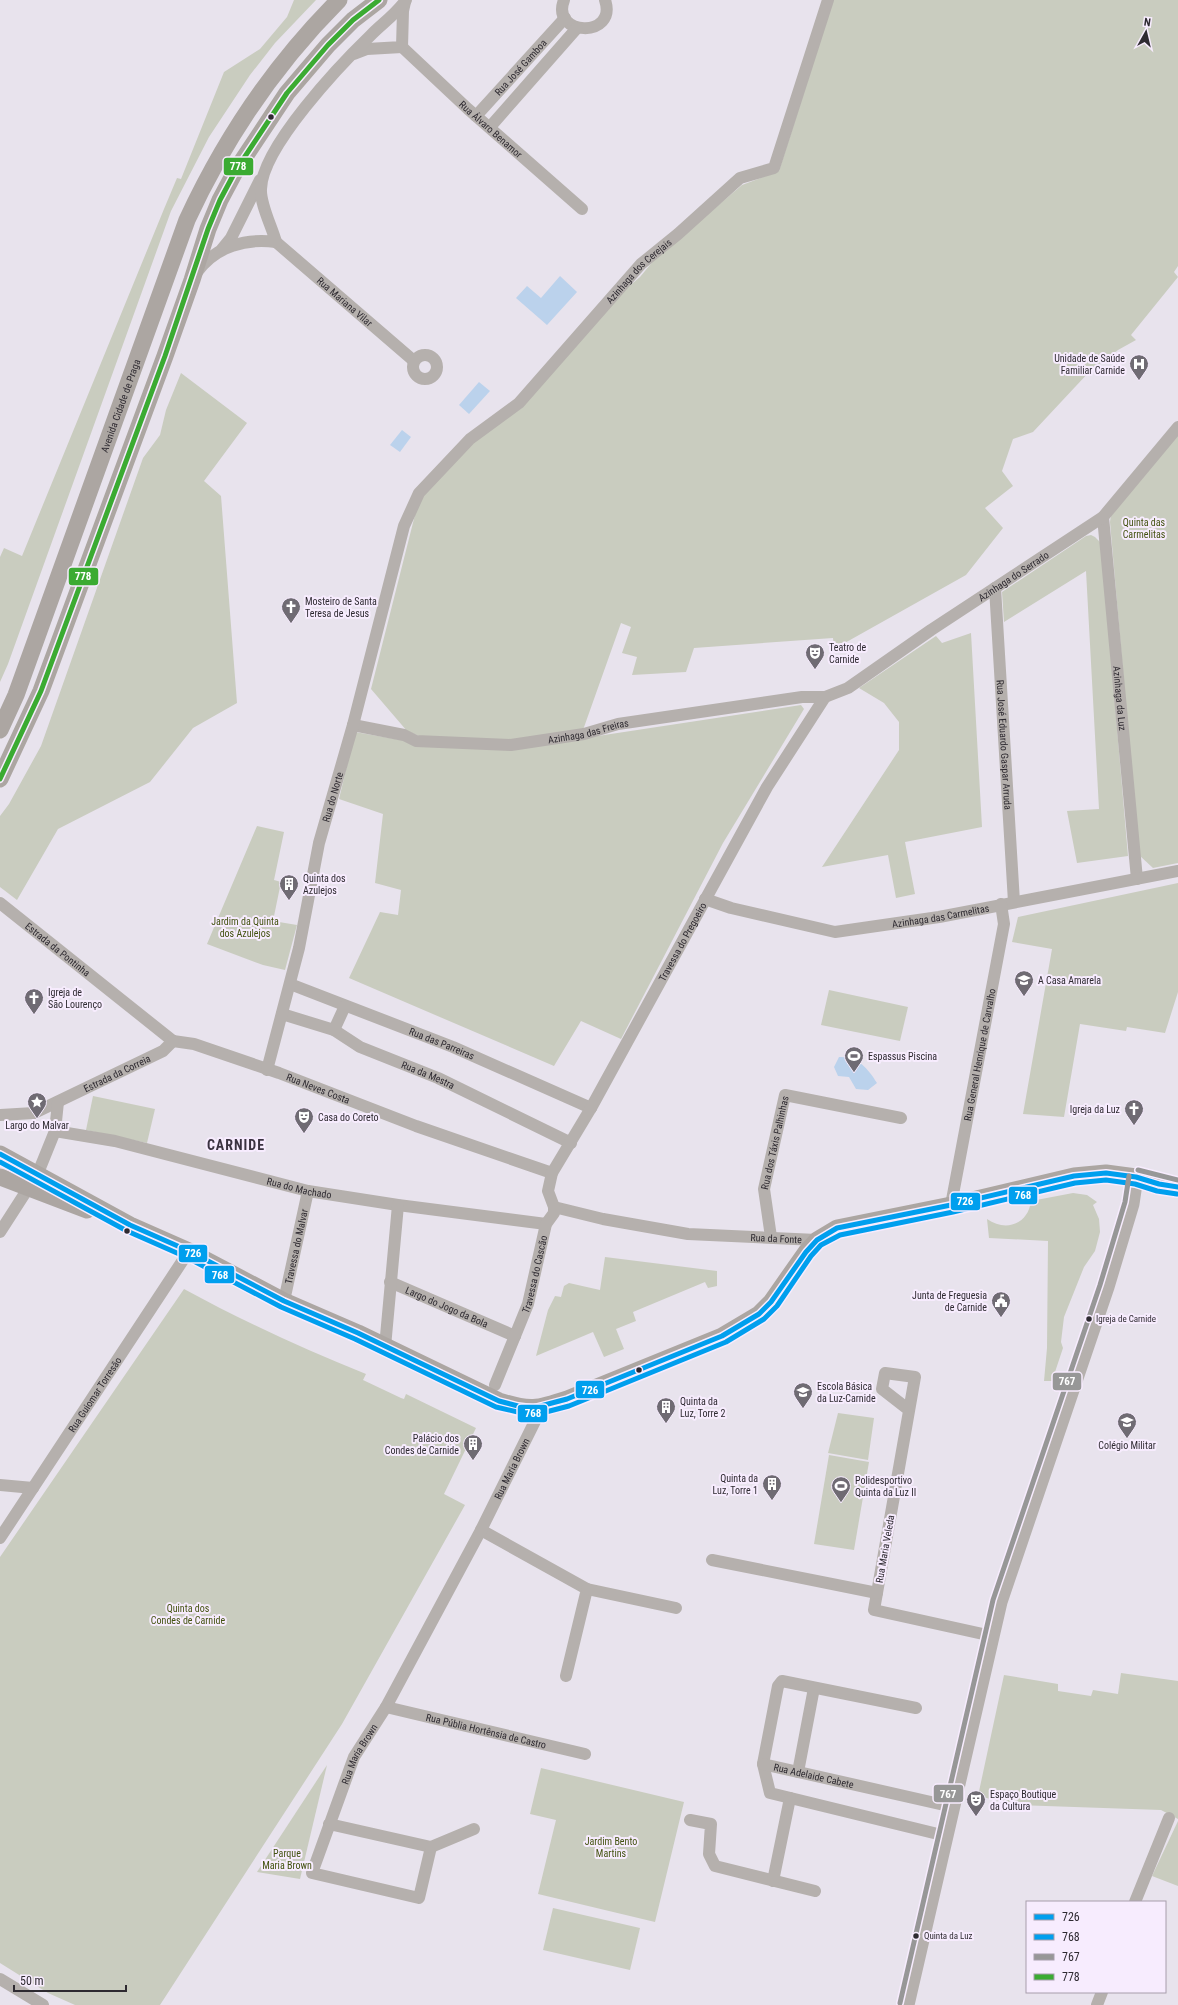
<svg xmlns="http://www.w3.org/2000/svg" width="1178" height="2005" font-family="'Roboto Condensed',sans-serif">
  <style>
    .green { fill: #c9ccbf }
    .water { fill: #bbd2ec }
    .lines { fill: none; stroke-linecap: round; stroke-linejoin: round }
    .minor { stroke: #b5b0ad; stroke-width: 12 }
    .tertiary { stroke: #b5b0ad; stroke-width: 15 }
    .secondary { stroke: #aca6a2; stroke-width: 17 }
    .bus-1-casing { stroke: #f7ecfe; stroke-width: 8 }
    .bus-2-casing { stroke: #f7ecfe; stroke-width: 8 }
    .bus-3-casing { stroke: #f7ecfe; stroke-width: 8 }
    .bus-4-casing { stroke: #f7ecfe; stroke-width: 8 }
    .bus-1 { stroke: #009fee; stroke-width: 5 }
    .bus-2 { stroke: #009fee; stroke-width: 5 }
    .bus-3 { stroke: #979797; stroke-width: 5 }
    .bus-4 { stroke: #3bab32; stroke-width: 5 }
    .bus-dot { fill: #2e2a31; stroke: #f7ecfe; stroke-width: 1.5 }
    .labels { text-anchor: middle; dominant-baseline: central; stroke-width: 4; stroke-linejoin: round; paint-order: stroke }
    .bus-label { font-size: 9px; fill: #2e2a31; stroke: #f7ecfe; text-anchor: start }
    .street-label { font-size: 10px; fill: #2e2a31; stroke: #f7ecfe }
    .poi-label { font-size: 10px; fill: #2e2a31; stroke: #f7ecfe; text-anchor: start }
    .park-label { font-size: 10px; fill: #435210; stroke: #f7ecfe }
    .district-label { font-size: 14px; font-weight: bold; letter-spacing: 1px; fill: #3a3240; stroke: #f7ecfe }
    .line-badge { stroke: #f7ecfe; stroke-width: 1.5 }
    .badge-label { font-size: 11px; text-anchor: middle; font-weight: bold; fill: #fff }
  </style>
  <rect width="100%" height="100%" fill="#e8e3ed"/>
  <g class="green">
    <polygon points="294,0 316,0 275,43 250,75 209,137 171,211 8,664 0,682 0,557 4,548 22,556 164,209 177,178 181,179 224,72 260,49 287,17"/>
    <polygon points="833,0 1178,0 1178,266 1174,272 1178,277 1131,335 1136,340 1118,350 1090,371 1033,432 1013,439 1002,471 1013,486 985,508 1003,528 966,575 834,649 833,638 694,648 686,672 632,675 637,657 622,653 631,627 621,623 583,730 509,742 427,739 407,731 371,689 420,495 472,441 522,407 621,293 640,277 654,260 742,185 779,171"/>
    <polygon points="181,373 247,423 204,481 221,496 237,703 193,728 150,782 58,829 17,900 0,887 0,816 9,804 41,746 143,458 160,435 166,410"/>
    <polygon points="1178,435 1178,863 1153,868 1139,855 1110,522 1111,514"/>
    <polygon points="1091,535 1095,537 1101,543 1128,856 1077,863 1067,811 1099,809 1086,571 1004,622 1002,592 1086,536"/>
    <polygon points="971,633 982,827 905,842 915,894 896,898 888,855 822,867 899,750 899,722 884,703 859,688 936,636 942,643"/>
    <polygon points="801,705 804,709 723,843 621,1039 581,1021 554,1066 349,978 380,912 398,915 401,890 375,883 383,814 339,799 355,732 401,740 512,749"/>
    <polygon points="257,826 284,832 274,880 281,882 273,921 297,925 285,970 263,965 207,944"/>
    <polygon points="1178,883 1178,992 1165,1033 1127,1027 1126,1031 1080,1024 1064,1117 1023,1114 1052,949 1012,942 1018,917"/>
    <polygon points="829,990 908,1007 900,1041 821,1025"/>
    <polygon points="93,1096 155,1109 147,1143 86,1130"/>
    <path d="M1073,1193L1087,1195L1097,1202L1093,1205L1099,1219L1100,1232L1095,1251L1084,1267L1064,1317L1061,1342L1063,1348L1052,1381H1044L1047,1348L1048,1241L989,1238L987,1219C1005,1232 1028,1225 1031,1201Z"/>
    <polygon points="605,1257 717,1271 717,1286 708,1288 705,1282 633,1312 636,1321 616,1329 624,1349 604,1357 593,1332 536,1356 548,1310 555,1296 561,1297 564,1286 569,1283 600,1290"/>
    <path d="M184,1289C243,1321 303,1349 366,1374L363,1380L401,1398L404,1399L406,1394L476,1428L444,1494L465,1505L342,1724L160,2005H75L48,1993L0,1963V1557Z"/>
    <polygon points="838,1413 874,1418 868,1460 828,1453"/>
    <polygon points="829,1455 869,1462 854,1550 814,1544"/>
    <polygon points="1121,1673 1178,1681 1178,1819 1161,1810 1017,1805 978,1796 1004,1675 1058,1684 1058,1691 1091,1696 1093,1690 1118,1694"/>
    <polygon points="327,1765 300,1879 257,1872"/>
    <polygon points="541,1768 684,1802 655,1922 538,1894 556,1820 530,1814"/>
    <polygon points="1178,1821 1178,1886 1152,1876"/>
    <polygon points="553,1908 640,1928 630,1970 543,1950"/>
  </g>
  <g class="water">
    <polygon points="560,276 577,292 547,325 516,298 527,286 541,298"/>
    <polygon points="479,382 490,391 469,414 459,405"/>
    <polygon points="402,430 411,437 400,452 390,445"/>
    <path d="M839,1057C857,1056 868,1068 877,1083L868,1090L856,1089L849,1077L838,1076L834,1067Z"/>
  </g>
  <g class="lines">
    <g class="minor">
      <path d="M564,0C550,36 618,39 605,0"/>
      <path id="s1" d="M402,47L468,109L582,209"/>
      <polyline points="354,54 367,49 402,47 403,11 405,2"/>
      <path id="s2" d="M476,116L565,18"/>
      <polyline points="490,127 577,28"/>
      <path id="s3" d="M276,242L414,361"/>
      <polyline points="222,249 231,238 260,180"/>
      <path d="M197,272C216,246 246,238 276,242C272,227 260,204 261,189C262,147 341,64 371,35C383,23 396,14 406,0"/>
      <circle cx="425" cy="367" r="12"/>
      <path id="s4" d="M1103,517L1137,879"/>
      <path id="s5" d="M995,588L1014,902"/>
      <path id="s6" d="M353,725L404,735L416,741L511,745L584,734L618,724L802,697H825L848,688L931,630L1103,517L1178,427"/>
      <path id="s7" d="M705,899L731,908L835,932L939,917L1178,871"/>
      <path id="s8" d="M0,903L173,1041"/>
      <path id="s9" d="M290,984L453,1047L591,1108"/>
      <path id="s10" d="M282,1014L334,1030L360,1047L438,1078L571,1143"/>
      <polyline points="334,1030 345,1006"/>
      <path id="s11" d="M173,1041L194,1044L279,1073L416,1126L552,1173"/>
      <path id="s12" d="M267,1070L299,948L319,843L353,725L404,526L419,493L470,439L519,403L641,264L678,234L740,178L774,168L828,0"/>
      <path id="s13" d="M0,1115L34,1113L163,1051L173,1041"/>
      <path id="s14" d="M55,1131L115,1141L308,1191L398,1205L546,1224"/>
      <path id="s15" d="M951,1205L1004,924L1001,904"/>
      <path id="s16" d="M554,1207L603,1219L688,1234L817,1240"/>
      <polyline points="0,1232 38,1173 55,1131 58,1102"/>
      <path id="s17" d="M771,1237L764,1189L785,1095L901,1118"/>
      <path id="s18" d="M390,1282L515,1336"/>
      <path id="s19" d="M284,1301L308,1191"/>
      <polyline points="385,1347 398,1205"/>
      <path id="s20" d="M495,1385L528,1304L546,1224L554,1213V1207L548,1191L552,1173L591,1108L767,787L825,697"/>
      <polyline points="909,1410 882,1389 885,1373 915,1377 874,1610 992,1636"/>
      <polyline points="0,1485 33,1488"/>
      <polyline points="481,1530 587,1589 566,1676"/>
      <path id="s21" d="M0,1538L189,1251"/>
      <polyline points="712,1560 877,1593"/>
      <polyline points="587,1589 676,1608"/>
      <path id="s22" d="M386,1707L585,1754"/>
      <polyline points="916,1708 782,1681 778,1686 763,1764 770,1793 946,1836"/>
      <path id="s23" d="M763,1764L953,1807"/>
      <polyline points="798,1772 814,1688"/>
      <polyline points="690,1820 711,1824 709,1854 715,1866 815,1891"/>
      <path id="s24" d="M329,1824L431,1847L419,1898L312,1873L354,1757L386,1707L481,1530L542,1407"/>
      <polyline points="431,1847 474,1829"/>
      <polyline points="773,1881 790,1798"/>
      <polyline points="1135,1902 1169,1818"/>
      <polyline points="0,1979 43,2005"/>
      <polyline points="1097,2005 1102,1992"/>
    </g>
    <polyline class="tertiary" points="907,2005 1000,1602 1107,1287 1132,1204 1136,1177"/>
    <g class="secondary">
      <path id="s25" d="M0,730L16,695L187,220C225,138 275,64 339,0"/>
      <polyline points="0,779 41,691 165,356 192,280 208,229 220,200 236,170 287,93 328,45 353,20 379,0"/>
      <path d="M0,1154L130,1225L189,1251L284,1301L358,1333L499,1401C530,1411 537,1409 567,1399L722,1336L759,1314L771,1302L806,1252L817,1240L837,1228L951,1205L1074,1176L1106,1173L1136,1177L1159,1184L1178,1187"/>
      <polyline points="0,1177 87,1210"/>
    </g>
    <defs>
      <polyline id="bus-1" points="0,1154 130,1225 189,1251 284,1301 358,1333 499,1401 518,1406 533,1408 567,1399 722,1336 759,1314 771,1302 806,1252 817,1240 837,1228 951,1205 1074,1176 1106,1173 1136,1177 1159,1184 1178,1187"/>
      <polyline id="bus-2" points="0,1162 127,1231 186,1257 281,1307 355,1339 496,1407 526,1414 542,1413 569,1406 726,1342 764,1319 777,1306 811,1256 821,1245 840,1235 953,1212 1075,1183 1106,1180 1135,1184 1157,1191 1177,1194"/>
      <g id="bus-3">
        <polyline points="1138,1170 1178,1180"/>
        <polyline points="900,2003 993,1600 1100,1285 1125,1202 1129,1176"/>
      </g>
      <polyline id="bus-4" points="0,779 41,691 165,356 208,229 220,200 236,170 287,93 328,45 353,20 379,0"/>
    </defs>
    <use href="#bus-1" class="bus-1-casing"/>
    <use href="#bus-2" class="bus-2-casing"/>
    <use href="#bus-3" class="bus-3-casing"/>
    <use href="#bus-4" class="bus-4-casing"/>
    <use href="#bus-1" class="bus-1"/>
    <use href="#bus-2" class="bus-2"/>
    <use href="#bus-3" class="bus-3"/>
    <use href="#bus-4" class="bus-4"/>
  </g>
  <defs>
    <symbol id="hospital-pin" viewBox="-11 -11 22 30"><path d="M0 17L-7.5 6A9.5 9.5 0 1 1 7.5 6Z" fill="#6f6b73" stroke="#f7ecfe"/><path d="M-5-5h3v3.5h4V-5h3V5h-3V1.5h-4V5h-3Z" fill="#fff"/></symbol>
    <symbol id="church-pin" viewBox="-11 -11 22 30"><path d="M0 17L-7.5 6A9.5 9.5 0 1 1 7.5 6Z" fill="#6f6b73" stroke="#f7ecfe"/><path d="M-1.2-6h2.4v3.5h3.3v2.4h-3.3V6h-2.4V-.1h-3.3v-2.4h3.3Z" fill="#fff"/></symbol>
    <symbol id="theatre-pin" viewBox="-11 -11 22 30"><path d="M0 17L-7.5 6A9.5 9.5 0 1 1 7.5 6Z" fill="#6f6b73" stroke="#f7ecfe"/><path d="M-5-5.5Q0-4 5-5.5V0Q5 5 0 6Q-5 5-5 0ZM-3.3-2.5H-1v1.5H-3.3ZM1-2.5H3.3v1.5H1ZM-2.8 1Q0 5.5 2.8 1Z" fill="#fff"/></symbol>
    <symbol id="building-pin" viewBox="-11 -11 22 30"><path d="M0 17L-7.5 6A9.5 9.5 0 1 1 7.5 6Z" fill="#6f6b73" stroke="#f7ecfe"/><path d="M-4-6H4V6H1V3H-1V6H-4ZM-2.5-4.3h1.7v1.8h-1.7ZM.8-4.3h1.7v1.8H.8ZM-2.5-1h1.7V.8h-1.7ZM.8-1h1.7V.8H.8Z" fill="#fff"/></symbol>
    <symbol id="school-pin" viewBox="-11 -11 22 30"><path d="M0 17L-7.5 6A9.5 9.5 0 1 1 7.5 6Z" fill="#6f6b73" stroke="#f7ecfe"/><path d="M0-5L7-2L0 1L-7-2ZM-4 1L0 2.5L4 1V4Q0 6-4 4Z" fill="#fff"/></symbol>
    <symbol id="stadium-pin" viewBox="-11 -11 22 30"><path d="M0 17L-7.5 6A9.5 9.5 0 1 1 7.5 6Z" fill="#6f6b73" stroke="#f7ecfe"/><path d="M0-5a6.5 5 0 1 0 0 10a6.5 5 0 1 0 0-10ZM-3.5-1.8h7v3.6h-7Z" fill="#fff"/></symbol>
    <symbol id="sight-pin" viewBox="-11 -11 22 30"><path d="M0 17L-7.5 6A9.5 9.5 0 1 1 7.5 6Z" fill="#6f6b73" stroke="#f7ecfe"/><path d="M0-6L1.8-2.2L6-1.7L2.9 1.2L3.7 5.4L0 3.3L-3.7 5.4L-2.9 1.2L-6-1.7L-1.8-2.2Z" fill="#fff"/></symbol>
    <symbol id="civic-pin" viewBox="-11 -11 22 30"><path d="M0 17L-7.5 6A9.5 9.5 0 1 1 7.5 6Z" fill="#6f6b73" stroke="#f7ecfe"/><path d="M-.6-6.5H3V-4.5H.6V-3L4-1V1h2V6H-6V1h2V-1L-.6-3ZM-1.2 2.5V6h2.4V2.5Z" fill="#fff"/></symbol>
  </defs>
  <g fill-rule="evenodd">
    <use href="#hospital-pin" x="1128" y="353" width="22" height="30"/>
    <use href="#church-pin" x="280" y="596" width="22" height="30"/>
    <use href="#theatre-pin" x="804" y="642" width="22" height="30"/>
    <use href="#building-pin" x="278" y="873" width="22" height="30"/>
    <use href="#school-pin" x="1013" y="969" width="22" height="30"/>
    <use href="#church-pin" x="23" y="987" width="22" height="30"/>
    <use href="#stadium-pin" x="843" y="1045" width="22" height="30"/>
    <use href="#sight-pin" x="26" y="1091" width="22" height="30"/>
    <use href="#church-pin" x="1123" y="1098" width="22" height="30"/>
    <use href="#theatre-pin" x="293" y="1106" width="22" height="30"/>
    <use href="#civic-pin" x="990" y="1290" width="22" height="30"/>
    <use href="#school-pin" x="792" y="1381" width="22" height="30"/>
    <use href="#building-pin" x="655" y="1396" width="22" height="30"/>
    <use href="#school-pin" x="1116" y="1411" width="22" height="30"/>
    <use href="#building-pin" x="462" y="1433" width="22" height="30"/>
    <use href="#building-pin" x="761" y="1473" width="22" height="30"/>
    <use href="#stadium-pin" x="830" y="1475" width="22" height="30"/>
    <use href="#theatre-pin" x="965" y="1789" width="22" height="30"/>
  </g>
  <g class="bus-dot">
    <circle cx="271" cy="117" r="3.5"/>
    <circle cx="127" cy="1231" r="3.5"/>
    <circle cx="1089" cy="1319" r="3.5"/>
    <circle cx="639" cy="1370" r="3.5"/>
    <circle cx="916" cy="1936" r="3.5"/>
  </g>
  <g class="labels">
    <g class="bus-label">
      <text x="1096" y="1319">Igreja de Carnide</text>
      <text x="924" y="1936">Quinta da Luz</text>
    </g>
    <g class="street-label">
      <text stroke="none"><textPath href="#s2" startOffset="66">Rua José Gamboa</textPath></text>
      <text stroke="none"><textPath href="#s1" startOffset="121">Rua Álvaro Benamor</textPath></text>
      <text stroke="none"><textPath href="#s12" startOffset="911">Azinhaga dos Cerejais</textPath></text>
      <text stroke="none"><textPath href="#s3" startOffset="91">Rua Mariana Vilar</textPath></text>
      <text stroke="none"><textPath href="#s25" startOffset="346">Avenida Cidade de Praga</textPath></text>
      <text stroke="none"><textPath href="#s6" startOffset="703">Azinhaga do Serrado</textPath></text>
      <text stroke="none"><textPath href="#s4" startOffset="182">Azinhaga da Luz</textPath></text>
      <text stroke="none"><textPath href="#s6" startOffset="239">Azinhaga das Freiras</textPath></text>
      <text stroke="none"><textPath href="#s5" startOffset="157">Rua José Eduardo Gaspar Arruda</textPath></text>
      <text stroke="none"><textPath href="#s12" startOffset="281">Rua do Norte</textPath></text>
      <text stroke="none"><textPath href="#s7" startOffset="241">Azinhaga das Carmelitas</textPath></text>
      <text stroke="none"><textPath href="#s20" startOffset="490">Travessa do Pregoeiro</textPath></text>
      <text stroke="none"><textPath href="#s8" startOffset="74">Estrada da Pontinha</textPath></text>
      <text stroke="none"><textPath href="#s9" startOffset="163">Rua das Parreiras</textPath></text>
      <text stroke="none"><textPath href="#s15" startOffset="153">Rua General Henrique de Carvalho</textPath></text>
      <text stroke="none"><textPath href="#s13" startOffset="126">Estrada da Correia</textPath></text>
      <text stroke="none"><textPath href="#s10" startOffset="159">Rua da Mestra</textPath></text>
      <text stroke="none"><textPath href="#s11" startOffset="153">Rua Neves Costa</textPath></text>
      <text stroke="none"><textPath href="#s17" startOffset="96">Rua dos Táxis Palhinhas</textPath></text>
      <text stroke="none"><textPath href="#s14" startOffset="251">Rua do Machado</textPath></text>
      <text stroke="none"><textPath href="#s16" startOffset="225">Rua da Fonte</textPath></text>
      <text stroke="none"><textPath href="#s19" startOffset="56">Travessa do Malvar</textPath></text>
      <text stroke="none"><textPath href="#s20" startOffset="118">Travessa do Cascão</textPath></text>
      <text stroke="none"><textPath href="#s18" startOffset="62">Largo do Jogo da Bola</textPath></text>
      <text stroke="none"><textPath href="#s21" startOffset="172">Rua Guiomar Torresão</textPath></text>
      <text stroke="none"><textPath href="#s24" startOffset="719">Rua Maria Brown</textPath></text>
      <text transform="translate(885 1549) rotate(-80)">Rua Maria Veleda</text>
      <text stroke="none"><textPath href="#s22" startOffset="103">Rua Públia Hortênsia de Castro</textPath></text>
      <text stroke="none"><textPath href="#s24" startOffset="395">Rua Maria Brown</textPath></text>
      <text stroke="none"><textPath href="#s23" startOffset="52">Rua Adelaide Cabete</textPath></text>
    </g>
    <g class="poi-label">
      <text x="1125" y="358" text-anchor="end">Unidade de Saúde<tspan x="1125" dy="12">Familiar Carnide</tspan></text>
      <text x="305" y="601">Mosteiro de Santa<tspan x="305" dy="12">Teresa de Jesus</tspan></text>
      <text x="829" y="647">Teatro de<tspan x="829" dy="12">Carnide</tspan></text>
      <text x="303" y="878">Quinta dos<tspan x="303" dy="12">Azulejos</tspan></text>
      <text x="1038" y="980">A Casa Amarela</text>
      <text x="48" y="992">Igreja de<tspan x="48" dy="12">São Lourenço</tspan></text>
      <text x="868" y="1056">Espassus Piscina</text>
      <text x="1120" y="1109" text-anchor="end">Igreja da Luz</text>
      <text x="318" y="1117">Casa do Coreto</text>
      <text x="37" y="1125" text-anchor="middle">Largo do Malvar</text>
      <text x="987" y="1295" text-anchor="end">Junta de Freguesia<tspan x="987" dy="12">de Carnide</tspan></text>
      <text x="817" y="1386">Escola Básica<tspan x="817" dy="12">da Luz-Carnide</tspan></text>
      <text x="680" y="1401">Quinta da<tspan x="680" dy="12">Luz, Torre 2</tspan></text>
      <text x="459" y="1438" text-anchor="end">Palácio dos<tspan x="459" dy="12">Condes de Carnide</tspan></text>
      <text x="1127" y="1445" text-anchor="middle">Colégio Militar</text>
      <text x="758" y="1478" text-anchor="end">Quinta da<tspan x="758" dy="12">Luz, Torre 1</tspan></text>
      <text x="855" y="1480">Polidesportivo<tspan x="855" dy="12">Quinta da Luz II</tspan></text>
      <text x="990" y="1794">Espaço Boutique<tspan x="990" dy="12">da Cultura</tspan></text>
    </g>
    <g class="park-label">
      <text x="1144" y="522">Quinta das<tspan x="1144" dy="12">Carmelitas</tspan></text>
      <text x="245" y="921">Jardim da Quinta<tspan x="245" dy="12">dos Azulejos</tspan></text>
      <text x="188" y="1608">Quinta dos<tspan x="188" dy="12">Condes de Carnide</tspan></text>
      <text x="611" y="1841">Jardim Bento<tspan x="611" dy="12">Martins</tspan></text>
      <text x="287" y="1853">Parque<tspan x="287" dy="12">Maria Brown</tspan></text>
    </g>
    <g class="district-label">
      <text x="236" y="1145">CARNIDE</text>
    </g>
  </g>
  <g class="line-badge">
    <rect x="223" y="157" width="31" height="19" rx="4" fill="#3bab32"/>
    <rect x="68" y="567" width="31" height="19" rx="4" fill="#3bab32"/>
    <rect x="1008" y="1186" width="30" height="19" rx="4" fill="#009fee"/>
    <rect x="950" y="1192" width="31" height="19" rx="4" fill="#009fee"/>
    <rect x="178" y="1244" width="30" height="19" rx="4" fill="#009fee"/>
    <rect x="204" y="1265" width="31" height="19" rx="4" fill="#009fee"/>
    <rect x="1052" y="1372" width="30" height="19" rx="4" fill="#979797"/>
    <rect x="575" y="1380" width="30" height="19" rx="4" fill="#009fee"/>
    <rect x="517" y="1404" width="31" height="19" rx="4" fill="#009fee"/>
    <rect x="933" y="1784" width="31" height="19" rx="4" fill="#979797"/>
  </g>
  <g class="badge-label">
    <text x="238" y="170">778</text>
    <text x="83" y="580">778</text>
    <text x="1023" y="1199">768</text>
    <text x="965" y="1205">726</text>
    <text x="193" y="1257">726</text>
    <text x="220" y="1279">768</text>
    <text x="1067" y="1385">767</text>
    <text x="590" y="1394">726</text>
    <text x="533" y="1417">768</text>
    <text x="948" y="1798">767</text>
  </g>
  <rect x="1026" y="1901" width="140" height="92" fill="#f7ecfe" stroke="#a79eac"/>
  <rect x="1034" y="1914" width="20" height="6" fill="#009fee" stroke="#a79eac"/>
  <text x="1062" y="1921" font-size="12" fill="#2e2a31">726</text>
  <rect x="1034" y="1934" width="20" height="6" fill="#009fee" stroke="#a79eac"/>
  <text x="1062" y="1941" font-size="12" fill="#2e2a31">768</text>
  <rect x="1034" y="1954" width="20" height="6" fill="#979797" stroke="#a79eac"/>
  <text x="1062" y="1961" font-size="12" fill="#2e2a31">767</text>
  <rect x="1034" y="1974" width="20" height="6" fill="#3bab32" stroke="#a79eac"/>
  <text x="1062" y="1981" font-size="12" fill="#2e2a31">778</text>
  <g transform="translate(1146 32) rotate(8)" stroke="#f7ecfe" stroke-width="3" paint-order="stroke">
  <path d="M0-3L7 15L0 10L-7 15Z" fill="#2e2a31"/>
  <text y="-6" font-size="11" font-weight="bold" text-anchor="middle" fill="#2e2a31">N</text>
  </g>
  <path d="M14 1985v6h112v-6" fill="none" stroke="#2e2a31" stroke-width="2"/>
  <text x="20" y="1985" font-size="12" fill="#2e2a31" stroke="#f7ecfe" stroke-width="3" paint-order="stroke">50 m</text>
</svg>
